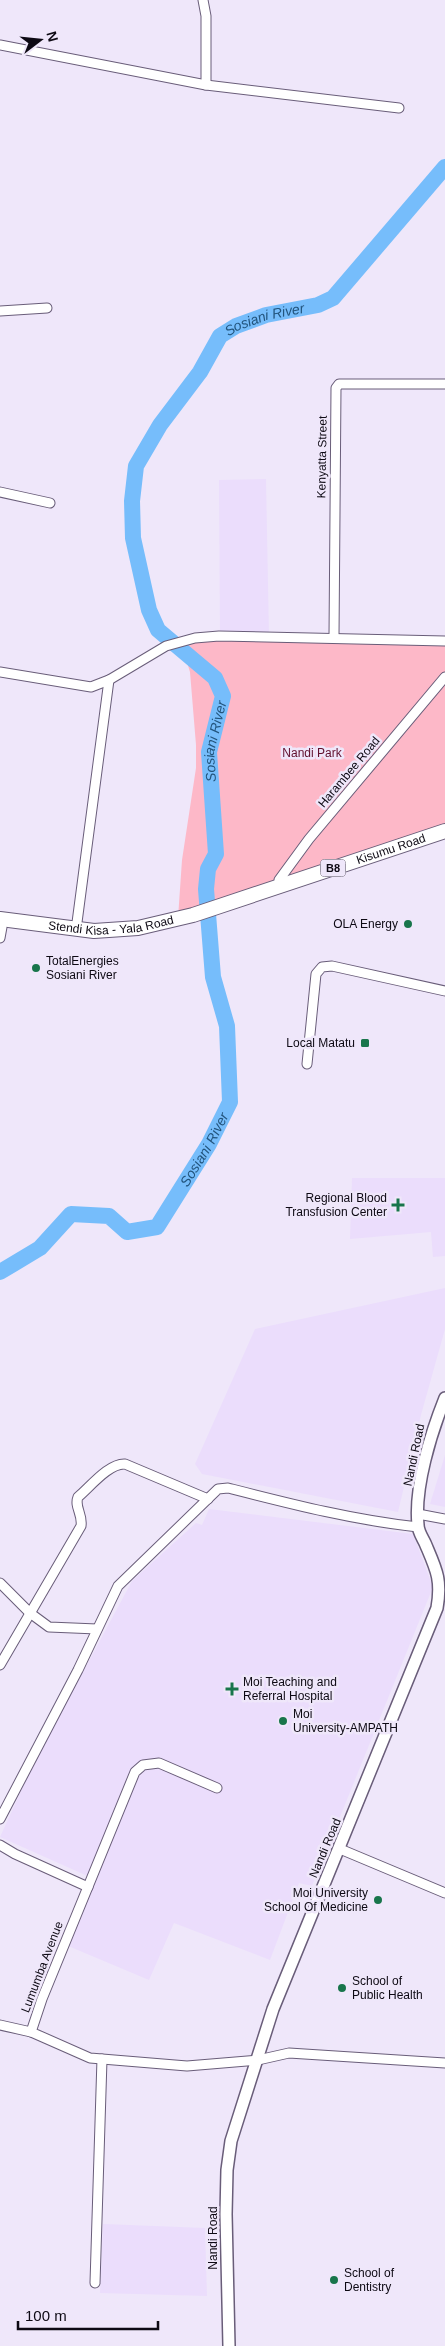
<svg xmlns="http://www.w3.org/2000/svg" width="445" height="2346" font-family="Arial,sans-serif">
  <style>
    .built { fill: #ebddfc }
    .green { fill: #fdb8c8 }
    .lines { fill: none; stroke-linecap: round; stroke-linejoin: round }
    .river { stroke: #76bdfb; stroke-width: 16 }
    .minor-casing { stroke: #695d79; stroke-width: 11 }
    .tertiary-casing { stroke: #695d79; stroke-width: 14 }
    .trunk-casing { stroke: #695d79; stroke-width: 16 }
    .minor { stroke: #fff; stroke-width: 9 }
    .tertiary { stroke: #fff; stroke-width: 11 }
    .trunk { stroke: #fff; stroke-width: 14 }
    .poi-dot { fill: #18754b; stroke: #efe7fa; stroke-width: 2 }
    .labels { text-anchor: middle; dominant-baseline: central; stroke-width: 5; stroke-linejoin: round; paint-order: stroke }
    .shield { fill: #efe7fa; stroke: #514c58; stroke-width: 1 }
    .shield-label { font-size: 11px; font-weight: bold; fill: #0d0913 }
    .street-label { font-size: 12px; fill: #0d0913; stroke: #efe7fa }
    .park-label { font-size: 12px; fill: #61102e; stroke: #efe7fa }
    .poi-label { font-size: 12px; fill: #0d0913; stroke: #efe7fa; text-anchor: start }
    .water-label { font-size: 14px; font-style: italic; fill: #23557e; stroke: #efe7fa }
  </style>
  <rect width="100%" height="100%" fill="#efe7fa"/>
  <g class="built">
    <polygon points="266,479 269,637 220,637 219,480"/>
    <polygon points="352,1178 445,1178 445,1256 433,1257 431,1232 350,1239"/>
    <polygon points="445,1288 445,1329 421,1415 398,1512 202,1474 195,1464 255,1329"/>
    <polygon points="445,1455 445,1507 430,1504"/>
    <polygon points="209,1509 413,1534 433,1587 312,1886 299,1883 270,1960 174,1923 149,1980 61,1943 92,1878 0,1837 32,1767 132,1581 196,1523 202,1525"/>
    <polygon points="103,2224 205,2228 207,2296 100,2293"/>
  </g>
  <polygon class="green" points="196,640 445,643 445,830 178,918 182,860 196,768 196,745 190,672 186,659 167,648"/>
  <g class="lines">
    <path class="river" id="s1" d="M0,1272L40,1248L71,1214L109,1216L127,1232L157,1227L209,1144L230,1102L227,1026L213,977L206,889L208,869L216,854L209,752L223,696L215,678L158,630L149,610L133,538L132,501L136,466L160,425L200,372L220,336L236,326L266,315L318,305L333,298L445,167"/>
    <defs>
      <g id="minor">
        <polyline points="203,0 206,16 206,85"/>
        <polyline points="0,45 206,85 399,108"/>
        <polyline points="0,311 47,308"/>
        <polyline points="0,492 50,503"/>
        <polyline points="334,637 336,388 339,384 445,384"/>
        <polyline points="0,672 91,687 109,680 166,646 195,638 219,636 445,641"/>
        <polyline points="279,886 279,880 309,839 445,677"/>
        <polyline points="76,930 109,680"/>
        <polyline points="0,938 2,927"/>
        <polyline points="307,1064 316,974 322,967 332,966 445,991"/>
        <polyline points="418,1514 445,1519"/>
        <polyline points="0,1583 30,1613 49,1627 97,1629"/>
        <path d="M0,1665L81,1526C83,1514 74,1507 78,1497C90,1487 109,1463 125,1464L208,1499"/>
        <polyline points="217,1788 159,1763 143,1765 135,1772 42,1999 31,2032 90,2058 187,2066 258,2060 289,2053 445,2063"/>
        <path d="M0,1819L78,1670L118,1586L218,1489L228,1488C291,1504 353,1520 418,1527"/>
        <polyline points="0,1845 15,1854 88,1887"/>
        <polyline points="340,1849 445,1893"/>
        <polyline points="0,2025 31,2032"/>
        <polyline points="95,2283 102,2059"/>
      </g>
      <path id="tertiary" d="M229,2346L226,2214L227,2170L231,2141L273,2009L437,1608C442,1579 436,1569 425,1543C422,1537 418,1531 418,1525C414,1487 431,1433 445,1398"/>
      <g id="trunk">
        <path id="s2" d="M0,919L94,931L138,928L193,915L445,831"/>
      </g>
    </defs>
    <use href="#minor" class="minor-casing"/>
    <use href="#tertiary" class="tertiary-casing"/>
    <use href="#trunk" class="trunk-casing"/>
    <use href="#minor" class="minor"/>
    <use href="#tertiary" class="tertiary"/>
    <use href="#trunk" class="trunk"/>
  </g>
  <g class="poi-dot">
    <circle cx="408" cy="924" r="5"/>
    <circle cx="36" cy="968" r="5"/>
    <rect x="360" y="1038" width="10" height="10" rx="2.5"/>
    <path d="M395.5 1197.5h5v5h5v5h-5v5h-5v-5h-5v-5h5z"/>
    <path d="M229.5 1681.5h5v5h5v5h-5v5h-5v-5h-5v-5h5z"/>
    <circle cx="283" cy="1721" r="5"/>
    <circle cx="378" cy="1900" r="5"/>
    <circle cx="342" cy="1988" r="5"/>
    <circle cx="334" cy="2280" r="5"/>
  </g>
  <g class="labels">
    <rect class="shield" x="320.5" y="859.5" width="25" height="17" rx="4"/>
    <g class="shield-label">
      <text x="333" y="868">B8</text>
    </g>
    <g class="street-label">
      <text transform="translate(322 457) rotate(-89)">Kenyatta Street</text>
      <text transform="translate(349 772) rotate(-50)">Harambee Road</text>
      <text stroke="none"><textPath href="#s2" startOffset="404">Kisumu Road</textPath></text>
      <text stroke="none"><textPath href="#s2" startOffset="112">Stendi Kisa - Yala Road</textPath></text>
      <text transform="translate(414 1455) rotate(-78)">Nandi Road</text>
      <text transform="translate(325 1848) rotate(-67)">Nandi Road</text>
      <text transform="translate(42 1967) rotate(-69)">Lumumba Avenue</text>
      <text transform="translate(213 2238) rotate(-90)">Nandi Road</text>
    </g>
    <g class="park-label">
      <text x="312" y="753">Nandi Park</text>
    </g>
    <g class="poi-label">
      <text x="398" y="924" text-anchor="end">OLA Energy</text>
      <text x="46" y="961">TotalEnergies<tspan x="46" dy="14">Sosiani River</tspan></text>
      <text x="355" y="1043" text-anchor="end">Local Matatu</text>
      <text x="387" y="1198" text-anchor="end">Regional Blood<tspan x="387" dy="14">Transfusion Center</tspan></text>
      <text x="243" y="1682">Moi Teaching and<tspan x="243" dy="14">Referral Hospital</tspan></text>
      <text x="293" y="1714">Moi<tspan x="293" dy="14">University-AMPATH</tspan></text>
      <text x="368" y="1893" text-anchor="end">Moi University<tspan x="368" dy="14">School Of Medicine</tspan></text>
      <text x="352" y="1981">School of<tspan x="352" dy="14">Public Health</tspan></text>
      <text x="344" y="2273">School of<tspan x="344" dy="14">Dentistry</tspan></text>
    </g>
    <g class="water-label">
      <text stroke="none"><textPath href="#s1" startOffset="1208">Sosiani River</textPath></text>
      <text stroke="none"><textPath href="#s1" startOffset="696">Sosiani River</textPath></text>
      <text stroke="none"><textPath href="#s1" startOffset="276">Sosiani River</textPath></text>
    </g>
  </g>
  <g transform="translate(40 40) rotate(74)" stroke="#efe7fa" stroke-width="4" paint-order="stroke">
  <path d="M0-4L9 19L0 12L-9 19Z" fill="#0d0913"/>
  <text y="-8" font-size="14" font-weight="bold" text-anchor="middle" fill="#0d0913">N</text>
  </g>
  <path d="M18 2321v8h140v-8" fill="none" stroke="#0d0913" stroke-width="2.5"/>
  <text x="25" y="2321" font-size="15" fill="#0d0913" stroke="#efe7fa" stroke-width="4" paint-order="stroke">100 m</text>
</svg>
